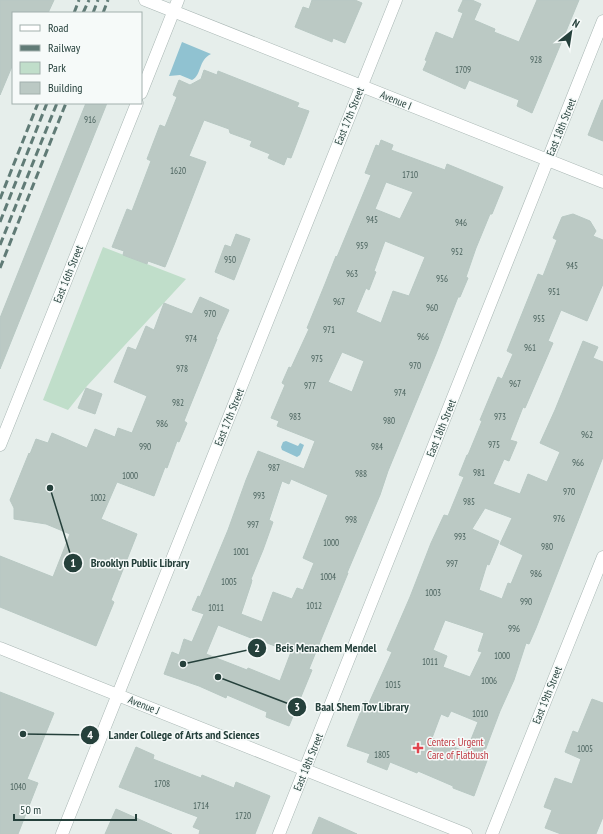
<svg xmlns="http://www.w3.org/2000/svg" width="603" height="834" font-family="'PT Sans Narrow',sans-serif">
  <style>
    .green { fill: #c0deca }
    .water { fill: #90c2d1 }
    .building { fill: #bbc9c4; stroke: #b8c8c3; fill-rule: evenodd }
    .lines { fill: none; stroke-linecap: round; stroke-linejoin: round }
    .minor-casing { stroke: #a8b6b3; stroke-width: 13 }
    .minor { stroke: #fff; stroke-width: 12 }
    .rail { stroke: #607b76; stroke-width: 3; stroke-dasharray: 8 4; stroke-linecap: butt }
    .health-dot { fill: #e0444e; stroke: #f6faf9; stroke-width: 1.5 }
    .labels { text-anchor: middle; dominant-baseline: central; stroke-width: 3; stroke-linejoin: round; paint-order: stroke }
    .number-label { font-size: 9px; fill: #4a625d }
    .street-label { font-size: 11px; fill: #25403b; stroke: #f6faf9 }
    .health-label { font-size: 11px; fill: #be3a42; stroke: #f6faf9; text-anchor: start }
    .leader { fill: none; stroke: #25403b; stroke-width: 1.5 }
    .callout-dot { fill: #25403b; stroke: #f6faf9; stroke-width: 1.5 }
    .mark-label { font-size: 12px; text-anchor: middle; font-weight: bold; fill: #fff }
    .callout-label { font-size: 12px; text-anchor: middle; font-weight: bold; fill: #25403b; stroke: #f6faf9; stroke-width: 3; stroke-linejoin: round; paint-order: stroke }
  </style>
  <rect width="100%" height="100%" fill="#e6eeeb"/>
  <polygon class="green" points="103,247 186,279 87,386 68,410 43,400"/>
  <g class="water">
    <path d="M182,42L211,54C198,60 202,75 192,80L180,75L169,76Z"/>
    <polygon points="286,441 298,446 300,443 304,445 300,455 297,457 282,450 281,447 283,442"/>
  </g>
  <g class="building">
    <polygon points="0,0 54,0 48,13 13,13 13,64 0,95"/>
    <polygon points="312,0 355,0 362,3 345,43 333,38 332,42 295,27 303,7 309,9"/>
    <polygon points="463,0 472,0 481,4 474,20 495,29 494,32 519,42 537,0 579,0 532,113 517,106 519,100 469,80 465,89 423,70 427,61 425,60 436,32 453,39 463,13 458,11"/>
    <polygon points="204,70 217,75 218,71 299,103 297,107 309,111 291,158 287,157 284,165 268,158 270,154 250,146 252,141 230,133 229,129 204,120 189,156 206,162 174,245 165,267 148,261 147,264 123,255 124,251 112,247 127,209 132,211 151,161 147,159 160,125 165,127 177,97 173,95 179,80 190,85 201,79"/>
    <polygon points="602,100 603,100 603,141 588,135"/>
    <polygon points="86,103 107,103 0,369 0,318"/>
    <path d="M381,140L393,145L391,150L445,170L447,164L503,187L492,214H490L476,248L466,277L468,278L460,297H458L436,354L388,471L380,495L347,573H348L309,669L312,670L289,726L266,717L267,712L227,695L226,698L199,686L164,674L172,652L179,655L184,639L192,642L204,614L192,610L198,596L200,597L228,530L246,480L258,451L304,469L315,441L277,426L279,421L271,418L285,385L282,383L289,367L291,368L309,329L307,328L325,284L336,256L337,257L371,175L365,173L376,145L379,146ZM386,182L413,192L400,219L375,209ZM385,241L425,257L409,296L393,291L381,323L356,312L366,288L369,290L376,272L374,271ZM342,352L364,361L352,392L328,382ZM291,479L328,495L303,558L314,563L303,590L297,588L292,599L273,592L262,622L241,614L251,584L252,580L251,579L263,550L273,522L269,520L282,481L289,484ZM218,625L251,638V637L291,652L280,681L248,668L247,670L206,654Z"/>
    <path d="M573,214L590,221L596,231L593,236L603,240V284L587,321L561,310L548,341L553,343L525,408L523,407L510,440L517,442L509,461L504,459L493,484L520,494L528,474L547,482L560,452L540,443L555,410L583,341L598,347L593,358L603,362V457L536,628L529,644L526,643L514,680L500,711L483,756L488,758L474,796L453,788V786L418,771L417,773L390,762L387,770L367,762L370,754L347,746L365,701L369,703L392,652L387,650L410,597L431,543L444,515L448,516L464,477L459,475L467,455H468L482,421L480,420L498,377L502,379L513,354L507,351L538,274L543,276L557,240L553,238L562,217ZM485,508L512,518L500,544L523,555L511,584L508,583L502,599L479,590L487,564L489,565L499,541L472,529ZM445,620L484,633L478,651L482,652L470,677L443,667L447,656L433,650ZM451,711L478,722L466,752L432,738L441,714L448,717Z"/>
    <polygon points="236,234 250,239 234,280 215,272 225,245 231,247"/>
    <polygon points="200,297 229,310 216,339 217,339 184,421 187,423 179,442 177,441 167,468 165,467 154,496 117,482 101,519 137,534 111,600 114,602 96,646 0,607 0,556 53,577 70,534 46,524 14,519 14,508 10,500 29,453 30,454 36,439 48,443 52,433 87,448 95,429 115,437 118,428 132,433 147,396 114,382 128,347 136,350 146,326 154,330 164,303 192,314"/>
    <polygon points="86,388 102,394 95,414 78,408"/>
    <polygon points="0,692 54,713 27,779 38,783 18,834 0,834"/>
    <polygon points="592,699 603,703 603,817 596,834 561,834 545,828 552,810 544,807 555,778 572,784 581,759 565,752 573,731 578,733"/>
    <polygon points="136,747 154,755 153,759 201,778 202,775 234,788 236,782 270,796 255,834 199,834 200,830 193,827 198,817 119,787"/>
    <polygon points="116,809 172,834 105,834"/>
    <polygon points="319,817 357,834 312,834"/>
  </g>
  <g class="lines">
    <defs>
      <g id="minor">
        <polyline points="145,0 603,182"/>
        <polyline points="141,93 178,0"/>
        <polyline points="0,445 137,103"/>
        <polyline points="0,648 466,834"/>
        <polyline points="62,834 396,0"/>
        <polyline points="279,834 603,21"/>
        <polyline points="492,834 603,557"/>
      </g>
    </defs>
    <use href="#minor" class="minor-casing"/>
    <use href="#minor" class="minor"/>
    <g class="rail">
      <polyline points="74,13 79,0"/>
      <polyline points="83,13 89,0"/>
      <polyline points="93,13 98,0"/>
      <polyline points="103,13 108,0"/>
      <polyline points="0,199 38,103"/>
      <polyline points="0,222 47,103"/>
      <polyline points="0,245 57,103"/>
      <polyline points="0,268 66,103"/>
    </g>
  </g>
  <path class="health-dot" d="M416 742h4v4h4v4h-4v4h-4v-4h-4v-4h4z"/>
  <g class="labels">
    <g class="number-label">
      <text x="536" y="59">928</text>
      <text x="463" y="69">1709</text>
      <text x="90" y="119">916</text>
      <text x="178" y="170">1620</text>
      <text x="410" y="174">1710</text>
      <text x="372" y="219">945</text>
      <text x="461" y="222">946</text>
      <text x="362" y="245">959</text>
      <text x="457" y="251">952</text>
      <text x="230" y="259">950</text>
      <text x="572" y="265">945</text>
      <text x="352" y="273">963</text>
      <text x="442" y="278">956</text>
      <text x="554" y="291">951</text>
      <text x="339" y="301">967</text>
      <text x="432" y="307">960</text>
      <text x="210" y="313">970</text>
      <text x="539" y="318">955</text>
      <text x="329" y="329">971</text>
      <text x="423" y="336">966</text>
      <text x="191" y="338">974</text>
      <text x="530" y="347">961</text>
      <text x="317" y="358">975</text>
      <text x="415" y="365">970</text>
      <text x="182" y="368">978</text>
      <text x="515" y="383">967</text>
      <text x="310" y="385">977</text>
      <text x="400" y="392">974</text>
      <text x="178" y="402">982</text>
      <text x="295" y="416">983</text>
      <text x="500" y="416">973</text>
      <text x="389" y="420">980</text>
      <text x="162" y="423">986</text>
      <text x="587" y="434">962</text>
      <text x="494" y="444">975</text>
      <text x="145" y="446">990</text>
      <text x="377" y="446">984</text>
      <text x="578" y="462">966</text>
      <text x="274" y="467">987</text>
      <text x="479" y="472">981</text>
      <text x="361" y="473">988</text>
      <text x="130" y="475">1000</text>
      <text x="569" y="491">970</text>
      <text x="259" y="495">993</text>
      <text x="98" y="497">1002</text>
      <text x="469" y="501">985</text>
      <text x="559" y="518">976</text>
      <text x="351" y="519">998</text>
      <text x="253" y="524">997</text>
      <text x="460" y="536">993</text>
      <text x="331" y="542">1000</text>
      <text x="547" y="546">980</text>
      <text x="241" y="551">1001</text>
      <text x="452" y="563">997</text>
      <text x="536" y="573">986</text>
      <text x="328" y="576">1004</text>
      <text x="229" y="581">1005</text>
      <text x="433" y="592">1003</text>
      <text x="526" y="601">990</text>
      <text x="314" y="605">1012</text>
      <text x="216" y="607">1011</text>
      <text x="514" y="628">996</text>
      <text x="502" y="655">1000</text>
      <text x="430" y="661">1011</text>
      <text x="489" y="680">1006</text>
      <text x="393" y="684">1015</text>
      <text x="480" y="713">1010</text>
      <text x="585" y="748">1005</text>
      <text x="382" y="754">1805</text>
      <text x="162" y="783">1708</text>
      <text x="18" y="786">1040</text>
      <text x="201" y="805">1714</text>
      <text x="243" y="815">1720</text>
    </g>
    <g class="street-label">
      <text transform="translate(396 100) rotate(22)">Avenue I</text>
      <text transform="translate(349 116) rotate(-68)">East 17th Street</text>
      <text transform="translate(561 127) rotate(-68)">East 18th Street</text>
      <text transform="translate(68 274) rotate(-68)">East 16th Street</text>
      <text transform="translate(229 417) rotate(-68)">East 17th Street</text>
      <text transform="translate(441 428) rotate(-68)">East 18th Street</text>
      <text transform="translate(547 695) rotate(-68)">East 19th Street</text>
      <text transform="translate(144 705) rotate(22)">Avenue J</text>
      <text transform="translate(308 762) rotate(-68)">East 18th Street</text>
    </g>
    <g class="health-label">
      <text x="427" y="742">Centers Urgent<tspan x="427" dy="13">Care of Flatbush</tspan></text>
    </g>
  </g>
  <path class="leader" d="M50 488L73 563M183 664L257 648M218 677L297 707M23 734L90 735"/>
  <g class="callout-dot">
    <circle cx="50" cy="488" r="4"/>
    <circle cx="183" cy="664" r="4"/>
    <circle cx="218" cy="677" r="4"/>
    <circle cx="23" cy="734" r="4"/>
    <circle cx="73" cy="563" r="10"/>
    <circle cx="257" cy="648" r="10"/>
    <circle cx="297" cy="707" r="10"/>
    <circle cx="90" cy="735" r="10"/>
  </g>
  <g class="mark-label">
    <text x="73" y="567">1</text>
    <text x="257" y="652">2</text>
    <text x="297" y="711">3</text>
    <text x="90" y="739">4</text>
  </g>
  <g class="callout-label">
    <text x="140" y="567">Brooklyn Public Library</text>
    <text x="326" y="652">Beis Menachem Mendel</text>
    <text x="362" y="711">Baal Shem Tov Library</text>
    <text x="184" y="739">Lander College of Arts and Sciences</text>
  </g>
  <rect x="12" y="12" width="130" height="92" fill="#f6faf9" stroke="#a2b0ad"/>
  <rect x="20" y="25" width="20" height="6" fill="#ffffff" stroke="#a2b0ad"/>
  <text x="48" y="32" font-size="12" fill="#25403b">Road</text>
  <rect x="20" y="45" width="20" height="6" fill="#607b76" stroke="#a2b0ad"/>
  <text x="48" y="52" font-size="12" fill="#25403b">Railway</text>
  <rect x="20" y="62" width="20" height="12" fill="#c0deca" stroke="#a2b0ad"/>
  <text x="48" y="72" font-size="12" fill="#25403b">Park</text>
  <rect x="20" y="82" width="20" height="12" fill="#bbc9c4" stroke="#a2b0ad"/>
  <text x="48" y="92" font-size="12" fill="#25403b">Building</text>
  <g transform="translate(571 32) rotate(30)" stroke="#f6faf9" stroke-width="3" paint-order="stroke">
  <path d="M0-3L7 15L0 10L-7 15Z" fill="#25403b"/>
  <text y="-6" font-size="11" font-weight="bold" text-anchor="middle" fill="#25403b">N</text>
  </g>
  <path d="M14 814v6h122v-6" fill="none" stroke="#25403b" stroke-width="2"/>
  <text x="20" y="814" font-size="12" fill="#25403b" stroke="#f6faf9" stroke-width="3" paint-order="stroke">50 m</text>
</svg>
